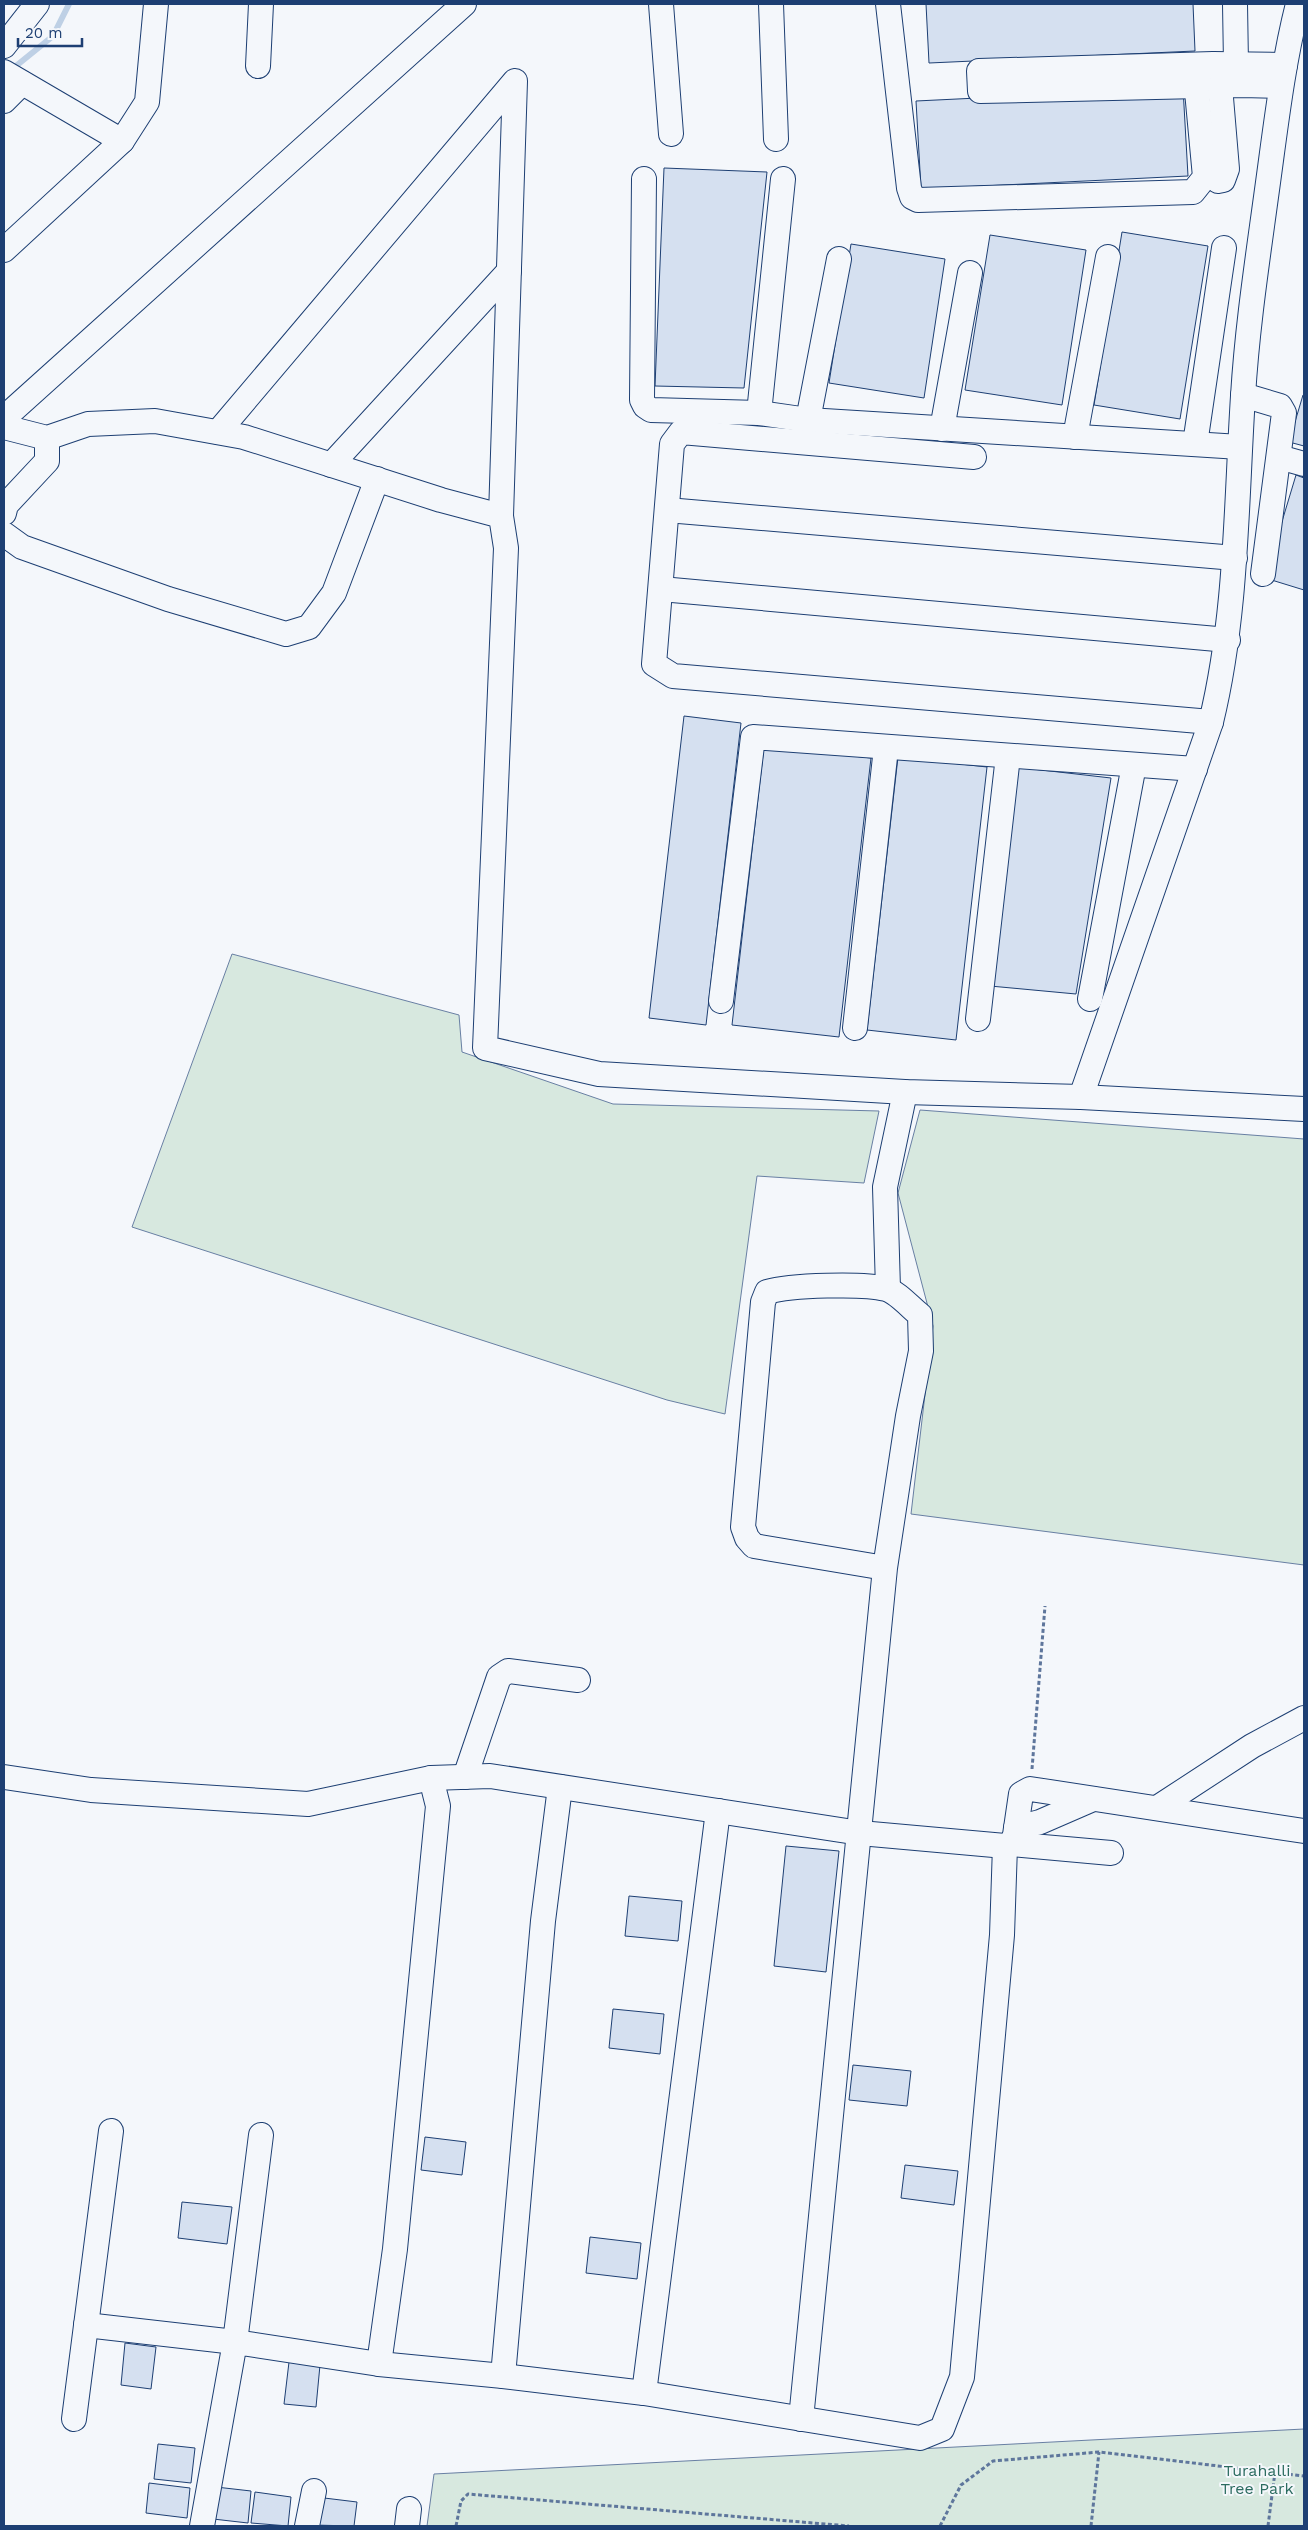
<svg xmlns="http://www.w3.org/2000/svg" width="1308" height="2530" font-family="'Work Sans',sans-serif">
  <style>
    .green { fill: #d7e8df; stroke: #687fa3 }
    .lines { fill: none; stroke-linecap: round; stroke-linejoin: round }
    .stream { stroke: #bed0e5; stroke-width: 6 }
    .building { fill: #d5e0f0; stroke: #1d3f73 }
    .minor-casing { stroke: #1d3f73; stroke-width: 26 }
    .path { stroke: #5e769c; stroke-width: 3; stroke-dasharray: 4 2.5; stroke-linecap: butt }
    .minor { stroke: #f4f7fb; stroke-width: 24 }
    .labels { text-anchor: middle; dominant-baseline: central; stroke-width: 4; stroke-linejoin: round; paint-order: stroke }
    .park-label { font-size: 16px; fill: #2c6c60; stroke: #f4f7fb }
  </style>
  <rect width="100%" height="100%" fill="#f4f7fb"/>
  <g class="green">
    <polygon points="232,954 459,1015 462,1052 613,1104 879,1111 864,1183 757,1176 725,1414 667,1400 132,1227"/>
    <polygon points="920,1110 1304,1139 1304,1565 911,1514 933,1326 898,1193"/>
    <polygon points="1304,2429 1304,2526 427,2526 434,2474"/>
  </g>
  <g class="lines">
    <polyline class="stream" points="11,70 53,36 69,4"/>
  </g>
  <g class="building">
    <polygon points="926,4 1193,4 1195,51 929,63"/>
    <polygon points="1183,88 1188,176 921,189 916,101"/>
    <polygon points="664,168 767,172 744,388 655,386"/>
    <polygon points="1122,232 1208,246 1180,419 1094,405"/>
    <polygon points="990,235 1086,250 1062,405 965,390"/>
    <polygon points="851,244 945,259 924,398 829,383"/>
    <polygon points="1303,395 1304,395 1304,446 1289,442"/>
    <polygon points="1296,475 1304,478 1304,590 1265,578"/>
    <polygon points="684,716 741,723 706,1025 649,1018"/>
    <polygon points="764,746 871,758 839,1037 732,1025"/>
    <polygon points="898,757 987,767 956,1040 867,1030"/>
    <polygon points="1015,767 1111,778 1076,994 990,986"/>
    <polygon points="786,1846 839,1851 826,1972 774,1966"/>
    <polygon points="629,1896 682,1901 678,1941 625,1936"/>
    <polygon points="613,2009 664,2014 660,2054 609,2048"/>
    <polygon points="853,2065 911,2071 907,2106 849,2100"/>
    <polygon points="425,2137 466,2142 462,2175 421,2170"/>
    <polygon points="905,2165 958,2171 954,2205 901,2198"/>
    <polygon points="182,2202 232,2207 227,2244 178,2238"/>
    <polygon points="590,2237 641,2243 637,2279 586,2273"/>
    <polygon points="125,2343 156,2347 151,2389 121,2385"/>
    <polygon points="289,2362 320,2365 316,2407 284,2404"/>
    <polygon points="158,2444 195,2448 191,2483 154,2479"/>
    <polygon points="149,2483 190,2488 187,2518 146,2513"/>
    <polygon points="216,2487 251,2491 248,2523 213,2519"/>
    <polygon points="255,2492 291,2497 288,2526 251,2523"/>
    <polygon points="316,2497 357,2502 354,2526 312,2525"/>
  </g>
  <g class="lines">
    <defs>
      <g id="minor">
        <polyline points="661,4 671,134"/>
        <polyline points="771,4 776,139"/>
        <polyline points="888,4 909,188 912,197 918,200 1193,192 1205,177 1195,70"/>
        <polyline points="1235,4 1236,64"/>
        <polyline points="4,46 37,4"/>
        <polyline points="258,66 261,4"/>
        <polyline points="4,72 122,141"/>
        <polyline points="1281,86 1242,85 980,91 979,71 1213,64 1285,65"/>
        <polyline points="4,101 22,83"/>
        <polyline points="644,179 642,400 645,406 651,410 759,413 808,420 1240,447"/>
        <polyline points="1218,181 1223,180 1227,169 1220,86"/>
        <polyline points="4,250 122,141 147,102 156,4"/>
        <polyline points="1243,395 1280,406 1284,413 1263,574"/>
        <polyline points="759,413 783,179"/>
        <polyline points="4,418 464,4"/>
        <polyline points="808,420 839,259"/>
        <polyline points="4,427 47,438 88,424 155,421 244,437 441,500 501,516 506,548 485,1048 599,1074 905,1092 1081,1097 1304,1109"/>
        <polyline points="942,429 970,273"/>
        <polyline points="218,432 515,81 501,516"/>
        <polyline points="1075,437 1108,257"/>
        <polyline points="1195,444 1224,248"/>
        <polyline points="974,457 681,432 672,444 654,664 673,676 1211,722"/>
        <polyline points="1279,457 1304,464"/>
        <polyline points="331,465 509,271"/>
        <polyline points="667,510 1235,558"/>
        <polyline points="4,513 6,505 47,461 47,438"/>
        <polyline points="4,534 22,547 168,599 286,634 309,627 334,593 377,479"/>
        <polyline points="661,589 1228,640"/>
        <polyline points="1090,999 1134,765"/>
        <polyline points="721,1001 753,737 1195,769"/>
        <polyline points="978,1019 1008,756"/>
        <polyline points="855,1028 886,748"/>
        <path d="M1081,1097L1211,722C1237,615 1236,505 1243,396C1247,329 1257,263 1266,197C1275,133 1282,67 1298,4"/>
        <polyline points="888,1289 885,1187 905,1092"/>
        <polyline points="4,1777 91,1790 308,1804 431,1778 490,1776 860,1833 1005,1846 1011,1844 1015,1835 1021,1794 1030,1789 1304,1831"/>
        <polyline points="465,1777 499,1677 508,1671 578,1680"/>
        <polyline points="1157,1808 1252,1746 1304,1718"/>
        <polyline points="1016,1828 1040,1822 1093,1799"/>
        <polyline points="1011,1844 1111,1853"/>
        <polyline points="86,2325 235,2342 261,2135"/>
        <polyline points="379,2364 395,2249 438,1806 431,1778"/>
        <polyline points="503,2376 543,1921 560,1787"/>
        <polyline points="644,2393 718,1811"/>
        <polyline points="74,2419 111,2131"/>
        <path d="M801,2419L885,1568L908,1416L921,1351L920,1315C911,1308 897,1292 886,1289C864,1283 790,1285 767,1292L763,1302L743,1527L747,1538L754,1546L885,1568"/>
        <polyline points="202,2526 235,2342 379,2364 503,2376 644,2393 920,2438 942,2429 962,2377 1002,1935 1005,1846"/>
        <polyline points="307,2526 314,2491"/>
        <polyline points="407,2526 409,2509"/>
      </g>
    </defs>
    <use href="#minor" class="minor-casing"/>
    <g class="path">
      <polyline points="1032,1769 1045,1606"/>
      <polyline points="456,2526 461,2501 468,2494 849,2526"/>
      <polyline points="940,2526 961,2485 993,2461 1099,2452 1304,2476"/>
      <polyline points="1091,2526 1099,2452"/>
      <polyline points="1268,2526 1275,2472"/>
    </g>
    <use href="#minor" class="minor"/>
  </g>
  <g class="labels">
    <g class="park-label">
      <text x="1257" y="2470">Turahalli<tspan x="1257" dy="18">Tree Park</tspan></text>
    </g>
  </g>
  <rect width="1308" height="2530" fill="none" stroke="#1d3f73" stroke-width="10"/>
  <path d="M18 38v8h64v-8" fill="none" stroke="#1d3f73" stroke-width="2.5"/>
  <text x="25" y="38" font-size="15" fill="#1d3f73" stroke="#f4f7fb" stroke-width="4" paint-order="stroke">20 m</text>
</svg>
